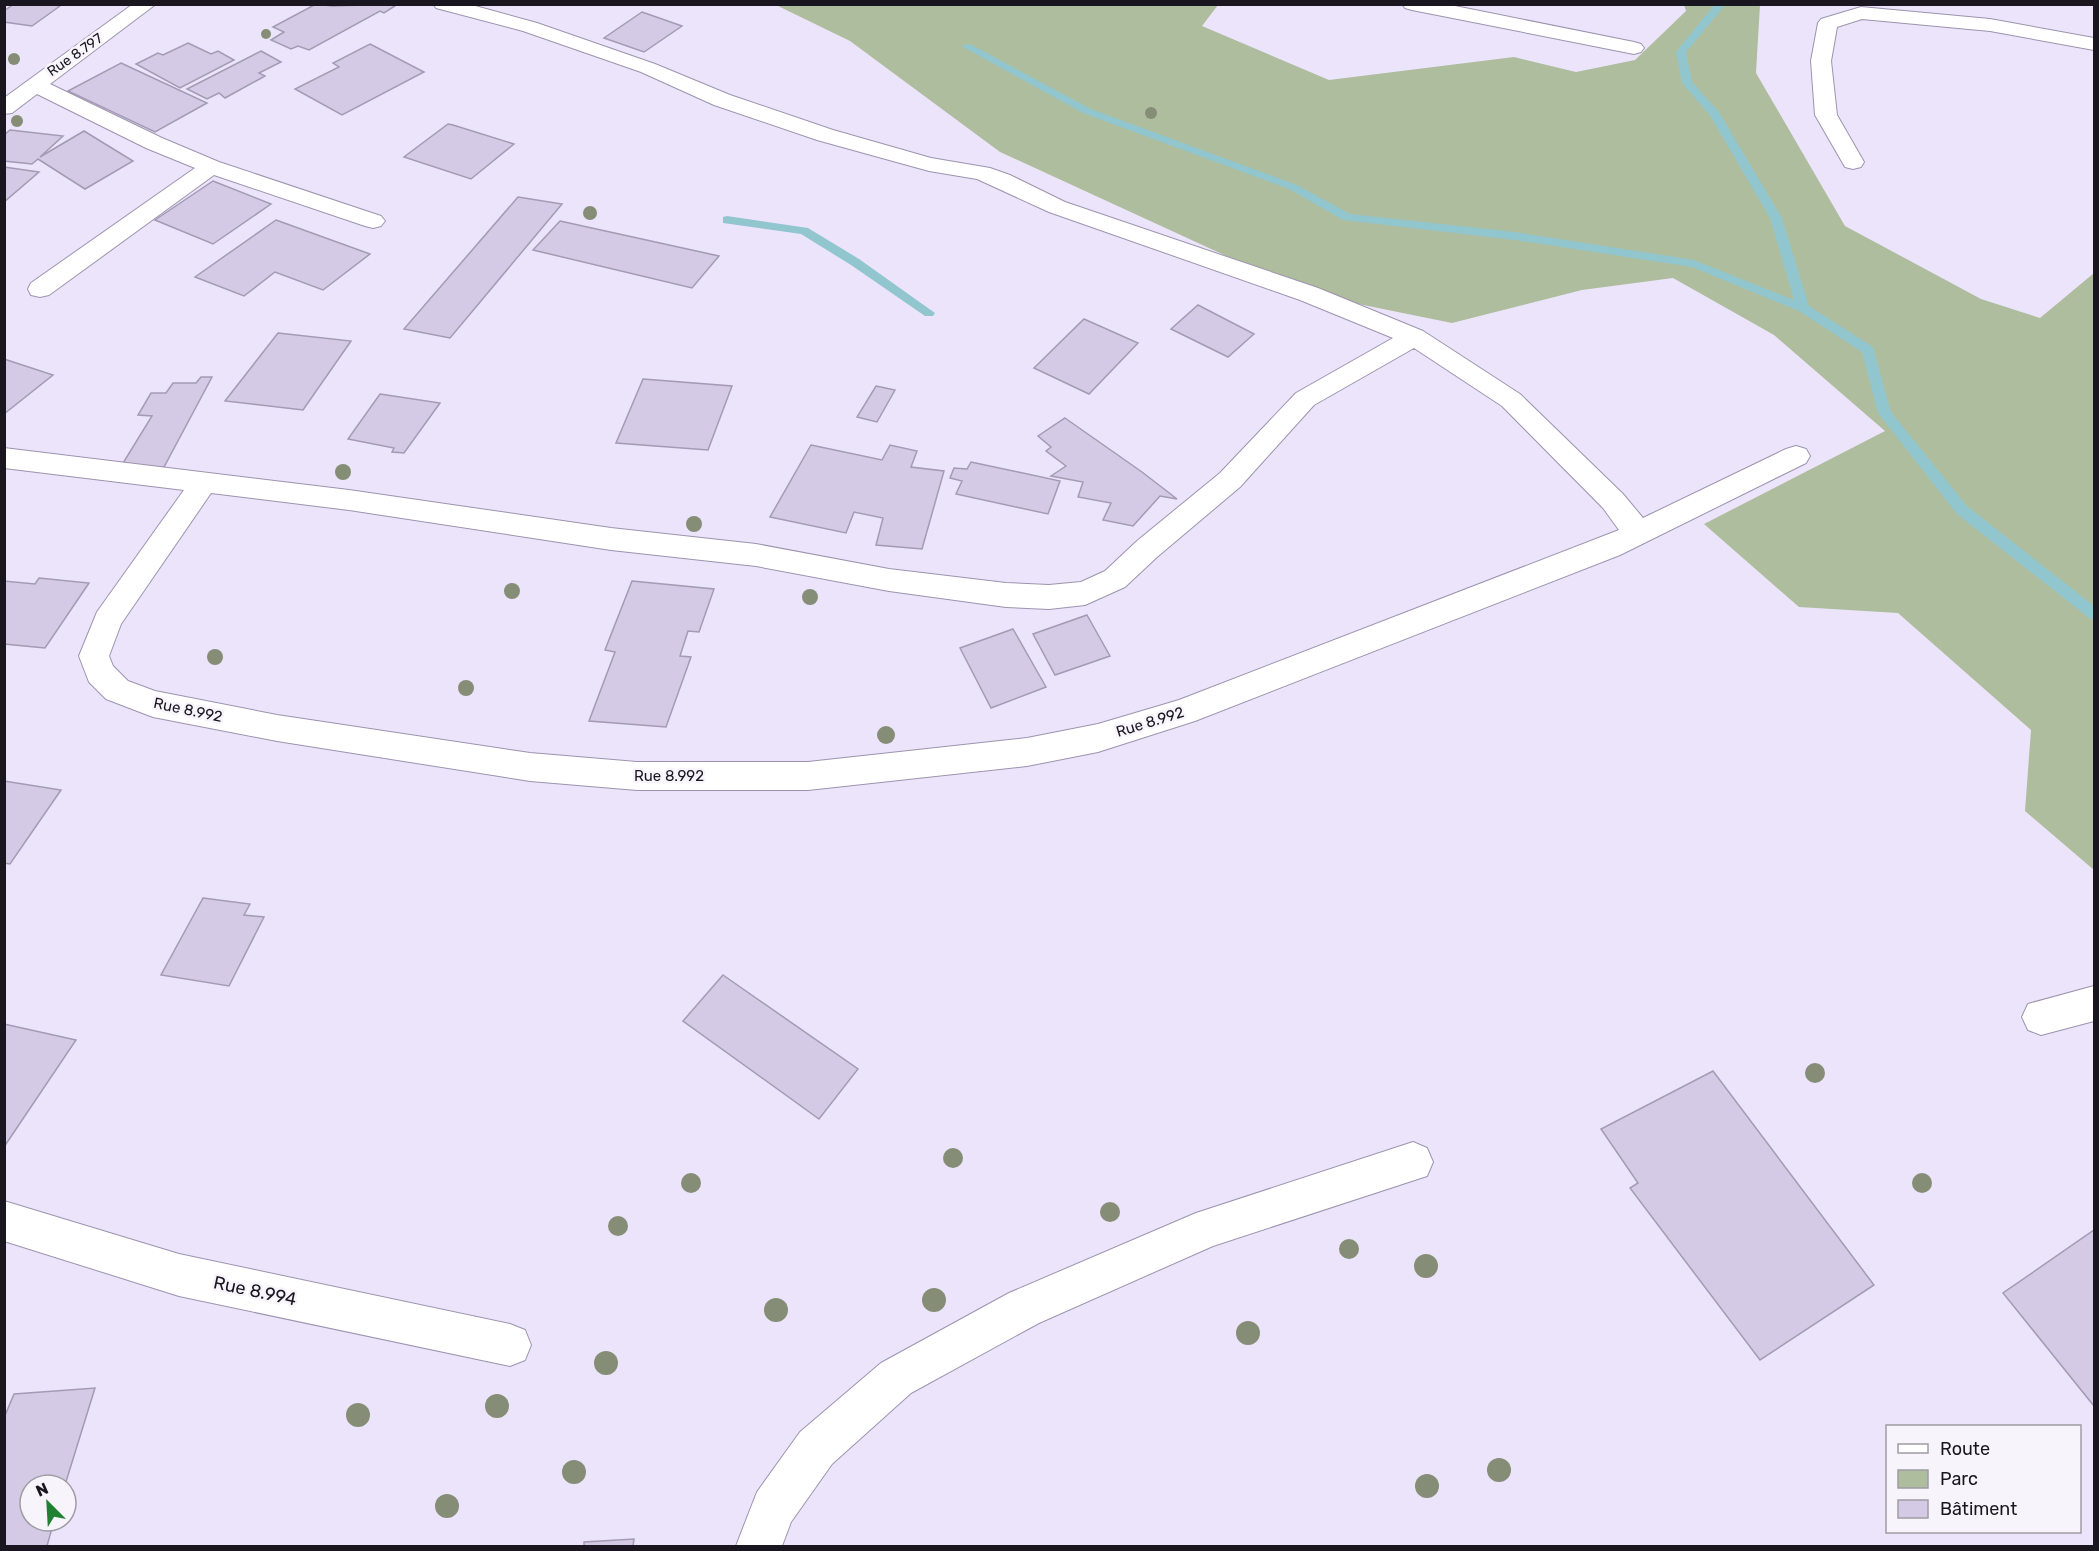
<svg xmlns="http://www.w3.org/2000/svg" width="2099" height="1551" font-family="Rubik,sans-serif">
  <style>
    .green { fill: #aebd9d }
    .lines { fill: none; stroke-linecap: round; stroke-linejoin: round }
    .stream { fill: #92c6ce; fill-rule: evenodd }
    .building { fill: #d4cae6; stroke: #a49ab5; stroke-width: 1.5 }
    .minor-casing { stroke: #9d93ae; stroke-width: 2 }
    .minor { fill: #fff; fill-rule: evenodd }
    .tree { fill: #858d77 }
    .labels { text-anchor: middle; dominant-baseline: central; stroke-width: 5; stroke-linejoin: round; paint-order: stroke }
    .far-street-label { font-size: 14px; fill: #1a1620; stroke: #f7f5fb }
    .street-label { font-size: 15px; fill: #1a1620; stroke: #f7f5fb }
    .near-street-label { font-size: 18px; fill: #1a1620; stroke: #f7f5fb }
  </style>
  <rect width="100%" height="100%" fill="#ece4fb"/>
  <polygon class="green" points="776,5 1218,5 1202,26 1329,80 1514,57 1576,72 1635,60 1686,11 1684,5 1760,5 1756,73 1845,226 1981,299 2040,318 2094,273 2094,870 2025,811 2031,730 1898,613 1799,607 1704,524 1885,431 1774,335 1673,278 1582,290 1452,323 1309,294 1000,152 850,41"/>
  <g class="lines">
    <g class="stream">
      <polygon points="1715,4 1726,4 1686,52 1692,82 1719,112 1782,218 1809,306 1873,347 1891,412 1967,506 2094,606 2094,620 2089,618 1957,514 1878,413 1862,352 1799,311 1692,267 1515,240 1343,220 1289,189 1083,113 961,46 970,44 1091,109 1297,185 1350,214 1515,232 1694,260 1794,300 1770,218 1709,114 1682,83 1676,52"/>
      <polygon points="727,216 808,228 859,259 935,313 933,316 925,316 851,265 801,234 723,223 723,217"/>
    </g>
  </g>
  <g class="building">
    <polygon points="14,4 49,4 60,6 32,26 4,22 4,11"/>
    <polygon points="316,4 332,6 398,4 384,13 380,11 309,50 298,46 291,49 271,40 284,32 273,27"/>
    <polygon points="642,12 682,26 644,52 604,38"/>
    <polygon points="188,43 211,54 218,51 234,60 180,88 136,64 158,53 163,55"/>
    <polygon points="370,44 424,72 342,115 295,89 339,67 333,63"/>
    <polygon points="261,51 281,62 259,73 265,76 225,98 219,93 207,99 187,89"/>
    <polygon points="121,63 207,103 155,132 68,91"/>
    <polygon points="448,124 453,125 514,144 471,179 404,157"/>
    <polygon points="10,130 63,136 40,157 84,131 133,161 85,189 38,159 32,164 4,161 4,135"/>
    <polygon points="4,167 39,172 4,202"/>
    <polygon points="213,181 271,204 213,244 155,220"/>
    <polygon points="518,197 562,204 450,338 404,329"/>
    <polygon points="276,220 370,254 323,290 275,272 244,296 195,277"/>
    <polygon points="560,221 719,256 692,288 533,250"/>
    <polygon points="1198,305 1254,334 1228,357 1171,329"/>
    <polygon points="1084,319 1138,343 1089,394 1034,368"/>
    <polygon points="278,333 351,341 303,410 225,401"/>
    <polygon points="4,359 53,375 4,414"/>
    <polygon points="201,377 212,377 164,467 120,468 152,416 138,415 151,393 166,393 173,383 196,383"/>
    <polygon points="643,379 732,386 708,450 616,443"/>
    <polygon points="876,386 895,390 877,422 857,417"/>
    <polygon points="380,394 440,403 404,453 392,452 394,448 348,439"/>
    <polygon points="1065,418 1142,472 1177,499 1160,496 1133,526 1103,520 1111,503 1078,497 1083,482 1051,476 1066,466 1046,451 1051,447 1038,436"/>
    <polygon points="811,445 882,460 890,445 917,451 911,467 944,471 922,549 876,545 883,518 854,512 846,533 770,517"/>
    <polygon points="971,462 1060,481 1048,514 956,494 962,481 950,478 954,468 967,469"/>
    <polygon points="39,578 89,583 45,648 4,644 4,581 35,584"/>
    <polygon points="632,581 714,589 699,632 688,631 680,656 691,657 666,727 589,721 615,652 605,650"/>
    <polygon points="1087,615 1110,656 1055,675 1033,634"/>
    <polygon points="1013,629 1046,687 991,708 960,648"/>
    <polygon points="4,781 61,790 10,864 4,863"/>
    <polygon points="203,898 250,904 244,915 264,917 229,986 161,975"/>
    <polygon points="723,975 858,1069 819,1119 683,1021"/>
    <polygon points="4,1024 76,1040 4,1147"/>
    <polygon points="1713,1071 1874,1285 1760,1360 1630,1188 1638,1183 1601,1129"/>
    <polygon points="2094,1230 2094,1406 2003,1293"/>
    <polygon points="95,1388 65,1485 30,1485 30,1521 54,1521 47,1546 4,1546 4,1418 14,1394"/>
    <polygon points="634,1539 633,1546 584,1546 584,1542"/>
  </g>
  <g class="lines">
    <defs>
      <g id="minor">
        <polygon points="133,4 156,4 50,84 162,138 219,162 381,216 385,221 381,226 373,228 365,226 214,175 49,295 40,297 31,295 28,289 31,283 195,168 146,148 37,94 12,113 4,114 4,98"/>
        <path d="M433,4H468L537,23L655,64L730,95L833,130L931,158L990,168L1010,175L1065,202L1318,288L1423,331L1520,394L1623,494L1643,518L1786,449L1796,446L1806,449L1810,456L1806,463L1620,555L1195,721L1098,752L1027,766L808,790H637L530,781L277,741L153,717L106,699L89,682L79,656L97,612L184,490L4,468V448L349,490L611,528L756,544L889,569L1006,583L1049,585L1081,582L1105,571L1137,541L1220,473L1296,393L1393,338L1300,300L1049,212L977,179L929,171L817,140L714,105L641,72L523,31L436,8ZM1414,348L1502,406L1603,508L1619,530L1179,700L1098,724L1027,738L808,762H637L530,753L277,715L155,691L128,681L113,666L109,656L121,624L211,493L349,510L611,550L756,566L889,591L1006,607L1049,609L1085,605L1125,587L1157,557L1240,487L1314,405Z"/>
        <polygon points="1402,4 1445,4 1634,42 1641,44 1644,48 1641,52 1634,54 1412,10 1405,8"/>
        <polygon points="1861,7 1990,19 2094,38 2094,50 1990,31 1862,19 1837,27 1831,61 1837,115 1864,162 1861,167 1853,169 1845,167 1815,115 1811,61 1818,23 1821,19"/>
        <polygon points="2094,986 2094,1021 2041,1035 2028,1030 2022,1017 2028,1004"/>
        <polygon points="1413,1142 1427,1148 1433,1162 1427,1176 1213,1246 1039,1323 911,1393 832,1464 791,1522 782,1546 736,1546 757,1492 800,1432 881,1363 1009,1293 1196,1213"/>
        <polygon points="4,1201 179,1254 510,1324 525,1330 531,1345 525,1360 510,1366 179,1296 4,1241"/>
      </g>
    </defs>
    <use href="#minor" class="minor-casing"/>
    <use href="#minor" class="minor"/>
  </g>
  <g class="tree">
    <circle cx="266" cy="34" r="5"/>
    <circle cx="14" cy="59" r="6"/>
    <circle cx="1151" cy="113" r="6"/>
    <circle cx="17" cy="121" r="6"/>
    <circle cx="590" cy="213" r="7"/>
    <circle cx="343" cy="472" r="8"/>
    <circle cx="694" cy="524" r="8"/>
    <circle cx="512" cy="591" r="8"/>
    <circle cx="810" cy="597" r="8"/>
    <circle cx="215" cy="657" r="8"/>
    <circle cx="466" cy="688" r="8"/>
    <circle cx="886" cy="735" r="9"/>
    <circle cx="1815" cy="1073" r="10"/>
    <circle cx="953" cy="1158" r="10"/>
    <circle cx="691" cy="1183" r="10"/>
    <circle cx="1922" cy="1183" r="10"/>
    <circle cx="1110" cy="1212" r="10"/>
    <circle cx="618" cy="1226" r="10"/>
    <circle cx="1349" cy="1249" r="10"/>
    <circle cx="1426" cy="1266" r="12"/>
    <circle cx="934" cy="1300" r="12"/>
    <circle cx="776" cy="1310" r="12"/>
    <circle cx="1248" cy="1333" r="12"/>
    <circle cx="606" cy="1363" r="12"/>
    <circle cx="497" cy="1406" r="12"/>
    <circle cx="358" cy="1415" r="12"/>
    <circle cx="1499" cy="1470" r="12"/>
    <circle cx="574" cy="1472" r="12"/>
    <circle cx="1427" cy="1486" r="12"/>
    <circle cx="447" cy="1506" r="12"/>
  </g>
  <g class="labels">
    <g class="far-street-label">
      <text transform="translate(75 55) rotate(-35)">Rue 8.797</text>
    </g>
    <g class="street-label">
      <text transform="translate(188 710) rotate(12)">Rue 8.992</text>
      <text transform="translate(1150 722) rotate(-17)">Rue 8.992</text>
      <text x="669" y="776">Rue 8.992</text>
    </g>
    <g class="near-street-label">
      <text transform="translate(255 1291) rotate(12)">Rue 8.994</text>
    </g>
  </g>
  <rect width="2099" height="1551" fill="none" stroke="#1a1620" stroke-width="12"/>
  <rect x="1886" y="1425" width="195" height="108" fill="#f7f5fb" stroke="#9f9ca3" stroke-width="1.5"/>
  <rect x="1898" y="1444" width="30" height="9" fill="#ffffff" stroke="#9f9ca3" stroke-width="1.5"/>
  <text x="1940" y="1455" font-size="18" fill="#1a1620">Route</text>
  <rect x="1898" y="1470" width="30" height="18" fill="#aebd9d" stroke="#9f9ca3" stroke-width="1.5"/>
  <text x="1940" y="1485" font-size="18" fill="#1a1620">Parc</text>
  <rect x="1898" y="1500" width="30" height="18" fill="#d4cae6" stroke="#9f9ca3" stroke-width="1.5"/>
  <text x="1940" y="1515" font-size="18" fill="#1a1620">Bâtiment</text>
  <g transform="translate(48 1503) rotate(336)"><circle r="28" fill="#f7f5fb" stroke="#9f9ca3" stroke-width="1.5"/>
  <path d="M0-4.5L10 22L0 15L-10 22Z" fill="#228032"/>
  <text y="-9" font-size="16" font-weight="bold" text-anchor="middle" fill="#1a1620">N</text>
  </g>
</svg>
